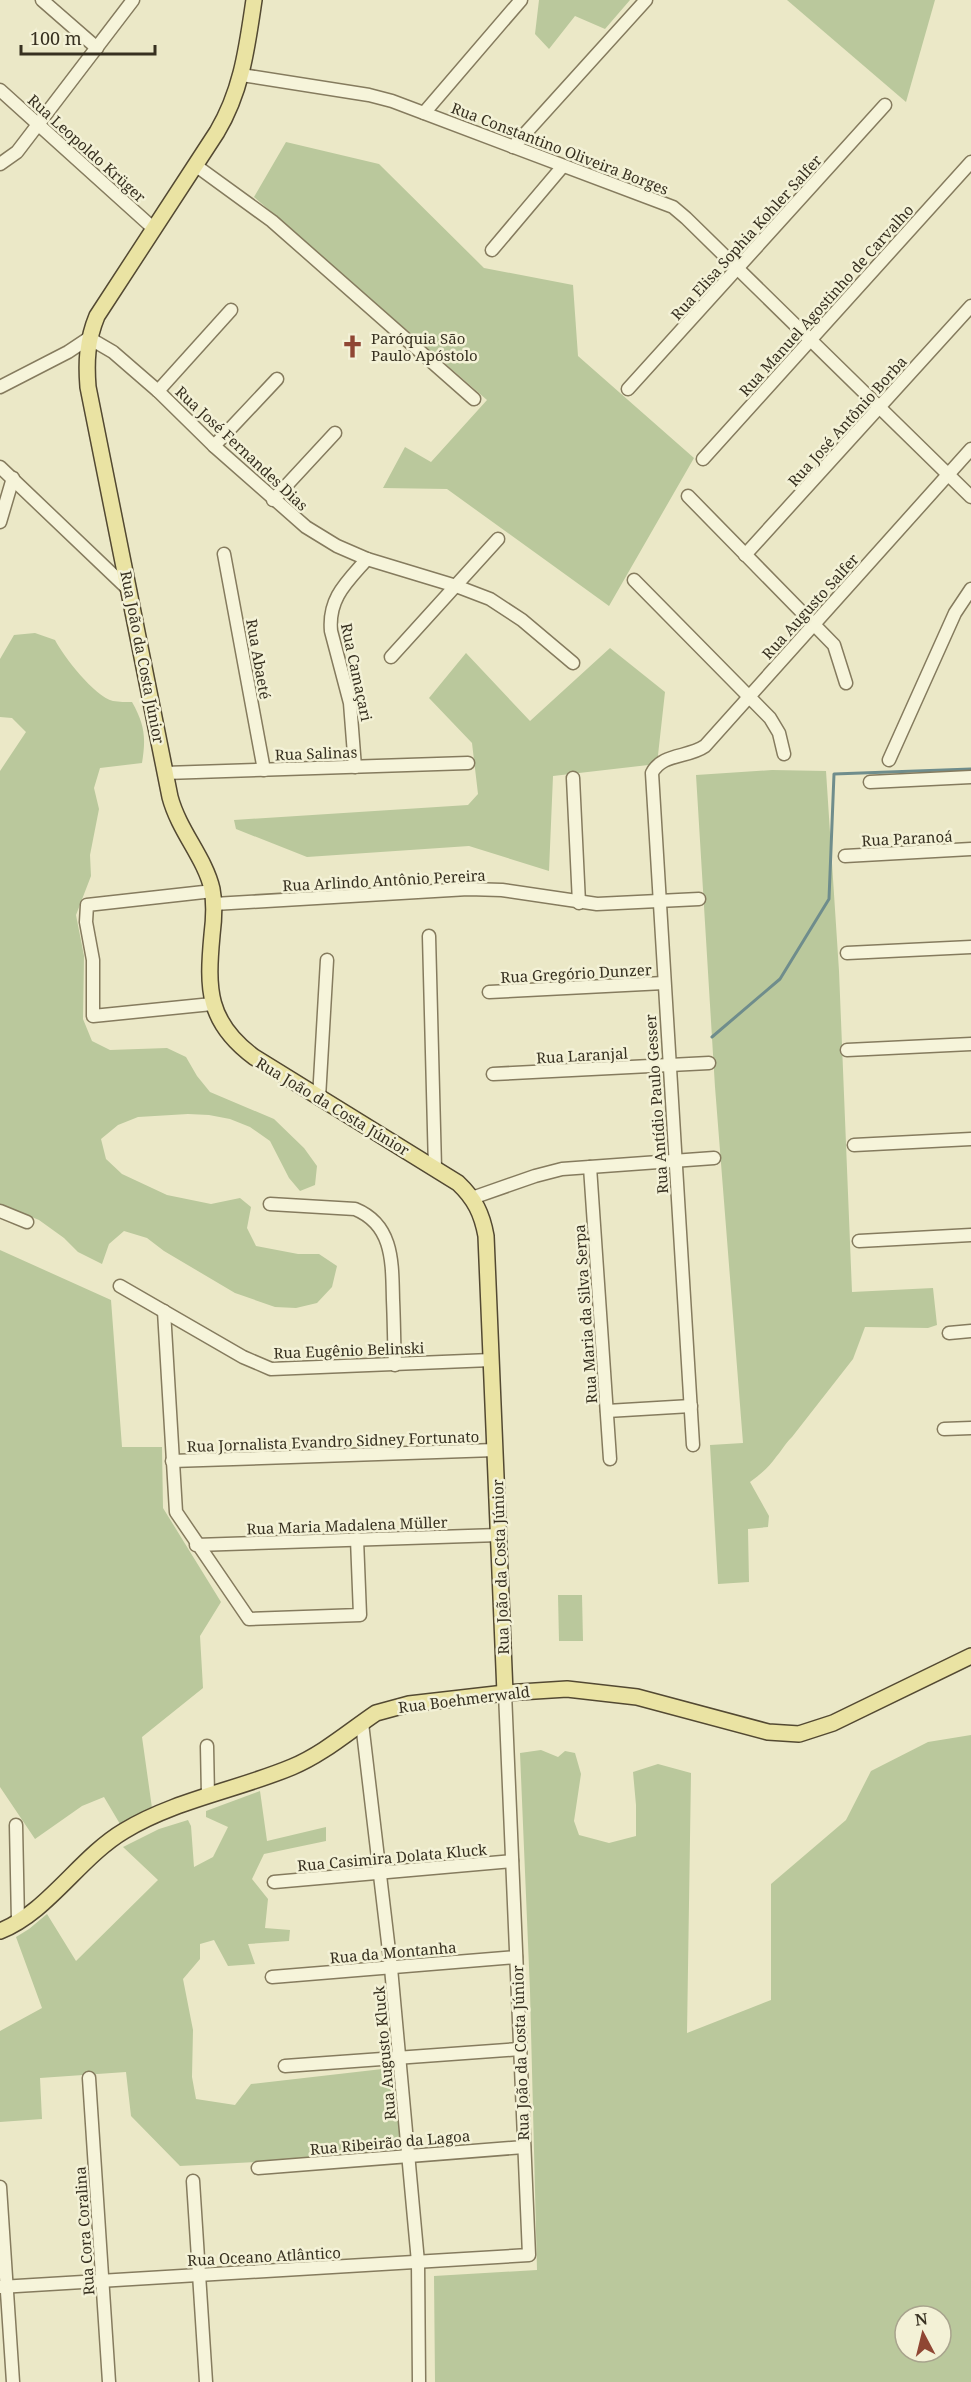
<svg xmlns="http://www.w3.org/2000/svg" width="971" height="2382" font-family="'Noto Serif',serif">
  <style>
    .green { fill: #bac89c; fill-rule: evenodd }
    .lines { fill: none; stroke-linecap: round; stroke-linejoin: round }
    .stream { stroke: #6f8d8c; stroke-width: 3 }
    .minor-casing { stroke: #857b5e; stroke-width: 15 }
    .major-casing { stroke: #534932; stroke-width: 18 }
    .minor { stroke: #f6f4da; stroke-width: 12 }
    .major { stroke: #eae3a3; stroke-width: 15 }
    .labels { text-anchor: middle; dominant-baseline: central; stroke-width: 5; stroke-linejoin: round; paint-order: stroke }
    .street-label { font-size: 15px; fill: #373020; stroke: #f3f1d6 }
    .poi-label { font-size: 15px; fill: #373020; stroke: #f3f1d6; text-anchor: start }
  </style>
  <rect width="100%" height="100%" fill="#ebe8c7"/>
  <g class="green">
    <polygon points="539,0 630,0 605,29 575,16 549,49 535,34"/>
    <polygon points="787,0 935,0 906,102"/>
    <polygon points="286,142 379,164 484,268 573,285 578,356 694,458 609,606 447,489 383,488 405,447 431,462 487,400 254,197"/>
    <path d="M35,633L55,640C64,657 94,696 113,701C119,702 126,702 132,702C145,725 146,738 142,763L100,768L94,788L99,809L90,855L91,876L76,915L84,956L83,1019L92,1041L110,1050L167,1048L186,1057L197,1076L210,1092L274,1119L304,1148L317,1166L315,1185L300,1191L289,1178L270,1141L250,1127L230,1119L209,1115L188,1114L138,1117L118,1125L101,1139L106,1159L122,1174L167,1195L211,1204L240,1198L251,1207L247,1228L256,1246L298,1254H319L337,1266L332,1287L317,1303L296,1308L275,1307L235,1293L164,1251L147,1238L124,1231L109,1244L102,1264L78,1252L64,1238L39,1220L0,1204V771L26,732L12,718L0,717V659L14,635Z"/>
    <polygon points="610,648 665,692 657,764 553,776 549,871 469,846 307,857 236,829 234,820 468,805 478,794 472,743 429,698 466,653 530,721"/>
    <path d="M772,770L826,771L839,971L852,1292L933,1288L937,1325L928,1328L865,1327L853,1359L792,1437C785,1444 782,1450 776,1457C769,1467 760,1475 750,1482L769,1516L768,1527L748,1529L749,1582L718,1584L710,1445L743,1443L715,1087L696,775Z"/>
    <polygon points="0,1250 111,1300 122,1447 162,1447 163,1508 221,1602 200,1636 203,1688 142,1737 152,1808 120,1824 104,1797 82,1806 35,1839 0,1787"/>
    <polygon points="558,1595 582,1595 583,1641 559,1641"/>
    <path d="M971,1735V2382H435L434,2276L537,2270L530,1991L520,1753L541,1750L558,1757L565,1751L575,1753L581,1774L574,1821L579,1835L609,1843L636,1836V1805L633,1772L658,1764L691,1773L687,2033L771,2000V1884L846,1820L871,1771L928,1742ZM905,2316H941V2352H905Z"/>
    <polygon points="260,1791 267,1841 326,1827 326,1841 264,1854 252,1879 268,1899 265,1928 290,1930 289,1941 248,1944 255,1964 228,1966 214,1940 200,1944 200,1959 183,1979 193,2030 192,2077 196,2099 235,2105 251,2084 391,2068 403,2154 180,2166 131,2116 126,2072 40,2078 42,2119 0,2122 0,2031 42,2008 16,1937 29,1929 47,1914 76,1961 158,1880 123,1847 159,1829 188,1820 191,1826 194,1867 213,1857 228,1827 206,1817 206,1811"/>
  </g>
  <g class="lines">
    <polyline class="stream" points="712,1037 780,979 829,899 834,774 971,769"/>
    <defs>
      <g id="minor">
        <polyline points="42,0 97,48"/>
        <polyline points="242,75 369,95 392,101 673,207 686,218 971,497"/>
        <polyline points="0,90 153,228"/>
        <polyline points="424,113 521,0"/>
        <polyline points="513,147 646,0"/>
        <polyline points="0,164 17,152 133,0"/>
        <polyline points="195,165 272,221 474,399"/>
        <polyline points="492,250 563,166"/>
        <polyline points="0,387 68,352 89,338 113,352 158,391 214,446 306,527 337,546 367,559 456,586 490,599 522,620 573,663"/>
        <polyline points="628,389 885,105"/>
        <polyline points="158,391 231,310"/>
        <polyline points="214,446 277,379"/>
        <polyline points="703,459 971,162"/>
        <polyline points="0,467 130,591"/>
        <polyline points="688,496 834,645 846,683"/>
        <polyline points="273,500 335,433"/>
        <polyline points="0,522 13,478"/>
        <polyline points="224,554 264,770"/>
        <polyline points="745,555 971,306"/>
        <polyline points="634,580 770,718 779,733 784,754"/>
        <polyline points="391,657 498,539"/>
        <polyline points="889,760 955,613 971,589"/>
        <path d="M355,767L350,703L331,631C328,598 347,582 367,559"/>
        <polyline points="165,773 468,763"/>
        <polyline points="573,778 579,903"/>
        <polyline points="870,782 971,777"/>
        <polyline points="845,856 971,849"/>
        <polyline points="214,904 468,889 502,890 597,904 699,899"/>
        <polyline points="429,936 435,1168"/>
        <polyline points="847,953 971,947"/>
        <polyline points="489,992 664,983"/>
        <polyline points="212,1004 93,1016 93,960 86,922 87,905 213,891"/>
        <polyline points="847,1050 971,1044"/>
        <polyline points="493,1074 709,1063"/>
        <polyline points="319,1098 327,960"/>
        <polyline points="854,1145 971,1139"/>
        <polyline points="590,1167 610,1459"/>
        <polyline points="472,1198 535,1176 562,1169 714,1158"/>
        <path d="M270,1204L355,1209C394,1225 392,1263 393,1300C394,1321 394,1343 395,1365"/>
        <polyline points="0,1211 27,1222"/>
        <polyline points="859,1241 971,1235"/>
        <polyline points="120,1286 243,1357 271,1369 491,1360"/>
        <polyline points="164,1311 176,1512 249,1619 360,1615 357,1539"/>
        <polyline points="949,1333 971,1331"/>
        <polyline points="607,1411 691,1406"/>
        <polyline points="944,1429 971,1428"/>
        <path d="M693,1445L652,773C662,753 688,758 705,746L971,449"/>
        <polyline points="172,1461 495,1450"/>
        <polyline points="196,1545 499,1535"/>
        <polyline points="362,1723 391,1968 418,2262 419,2382"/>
        <polyline points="207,1746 208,1796"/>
        <polyline points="16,1825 18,1922"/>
        <polyline points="274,1882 512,1861"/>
        <polyline points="272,1977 516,1957"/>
        <polyline points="285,2066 520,2049"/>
        <polyline points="89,2078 109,2382"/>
        <polyline points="258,2168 524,2147"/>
        <polyline points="193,2181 206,2382"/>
        <polyline points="0,2187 13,2382"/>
        <polyline points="0,2287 529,2255 505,1693"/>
      </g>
      <g id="major">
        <path d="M254,0C247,47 242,90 217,132L97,316C87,340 86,362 88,387L170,797C179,831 205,858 212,889C215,904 214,919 212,935C207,989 207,1022 254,1057L458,1183C475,1199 482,1214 486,1236L505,1693"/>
        <path d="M0,1931C47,1913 80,1857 124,1831C175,1800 237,1790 292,1767C323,1754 348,1732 376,1713L409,1704L505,1693L567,1689L637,1697L768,1732L799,1734L833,1723L971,1656"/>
      </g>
    </defs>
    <use href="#minor" class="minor-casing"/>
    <use href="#major" class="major-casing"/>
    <use href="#minor" class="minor"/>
    <use href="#major" class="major"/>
  </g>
  <defs>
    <symbol id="church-bare" viewBox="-9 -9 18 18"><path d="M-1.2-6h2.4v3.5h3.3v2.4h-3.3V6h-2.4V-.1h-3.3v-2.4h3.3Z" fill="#8f4633" stroke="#f3f1d6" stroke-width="2.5" paint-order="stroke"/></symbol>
  </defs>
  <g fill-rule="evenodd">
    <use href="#church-bare" x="336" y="330" width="33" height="33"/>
  </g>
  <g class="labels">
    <g class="street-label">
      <text transform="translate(87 148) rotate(42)">Rua Leopoldo Krüger</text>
      <text transform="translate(560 148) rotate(21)">Rua Constantino Oliveira Borges</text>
      <text transform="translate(746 237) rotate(-48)">Rua Elisa Sophia Kohler Salfer</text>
      <text transform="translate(826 300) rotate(-48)">Rua Manuel Agostinho de Carvalho</text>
      <text transform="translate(847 421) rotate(-48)">Rua José Antônio Borba</text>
      <text transform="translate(242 448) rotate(43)">Rua José Fernandes Dias</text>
      <text transform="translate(810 606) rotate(-48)">Rua Augusto Salfer</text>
      <text transform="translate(143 657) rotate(79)">Rua João da Costa Júnior</text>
      <text transform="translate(259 659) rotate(80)">Rua Abaeté</text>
      <text transform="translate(357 672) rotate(78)">Rua Camaçari</text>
      <text transform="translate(316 753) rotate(-2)">Rua Salinas</text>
      <text transform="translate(907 838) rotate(-3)">Rua Paranoá</text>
      <text transform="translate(384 880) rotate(-3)">Rua Arlindo Antônio Pereira</text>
      <text transform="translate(576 973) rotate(-3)">Rua Gregório Dunzer</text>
      <text transform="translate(582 1055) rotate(-3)">Rua Laranjal</text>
      <text transform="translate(656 1104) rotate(-94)">Rua Antídio Paulo Gesser</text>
      <text transform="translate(333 1106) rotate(31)">Rua João da Costa Júnior</text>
      <text transform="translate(585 1314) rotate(-94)">Rua Maria da Silva Serpa</text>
      <text transform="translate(349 1350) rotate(-2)">Rua Eugênio Belinski</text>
      <text transform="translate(333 1441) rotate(-2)">Rua Jornalista Evandro Sidney Fortunato</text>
      <text transform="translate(347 1525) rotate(-2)">Rua Maria Madalena Müller</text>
      <text transform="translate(500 1567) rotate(-92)">Rua João da Costa Júnior</text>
      <text transform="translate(464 1699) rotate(-7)">Rua Boehmerwald</text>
      <text transform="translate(392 1857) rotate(-5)">Rua Casimira Dolata Kluck</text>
      <text transform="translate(393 1952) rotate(-5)">Rua da Montanha</text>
      <text transform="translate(384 2053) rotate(-95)">Rua Augusto Kluck</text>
      <text transform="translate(520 2053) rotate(-92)">Rua João da Costa Júnior</text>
      <text transform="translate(390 2142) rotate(-5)">Rua Ribeirão da Lagoa</text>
      <text transform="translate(84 2231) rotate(-94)">Rua Cora Coralina</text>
      <text transform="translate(264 2256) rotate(-3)">Rua Oceano Atlântico</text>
    </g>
    <g class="poi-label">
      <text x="371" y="338">Paróquia São<tspan x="371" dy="17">Paulo Apóstolo</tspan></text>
    </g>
  </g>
  <g transform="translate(923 2334) rotate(353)"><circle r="28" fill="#f3f1d6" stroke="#a8a48d" stroke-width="1.5"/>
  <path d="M0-4.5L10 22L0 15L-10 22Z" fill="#8f4633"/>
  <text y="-9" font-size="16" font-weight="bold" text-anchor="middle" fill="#373020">N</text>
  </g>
  <path d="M21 45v9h134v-9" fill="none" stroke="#373020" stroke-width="3"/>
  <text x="30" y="45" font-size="18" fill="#373020" stroke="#f3f1d6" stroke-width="4.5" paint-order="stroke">100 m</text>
</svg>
